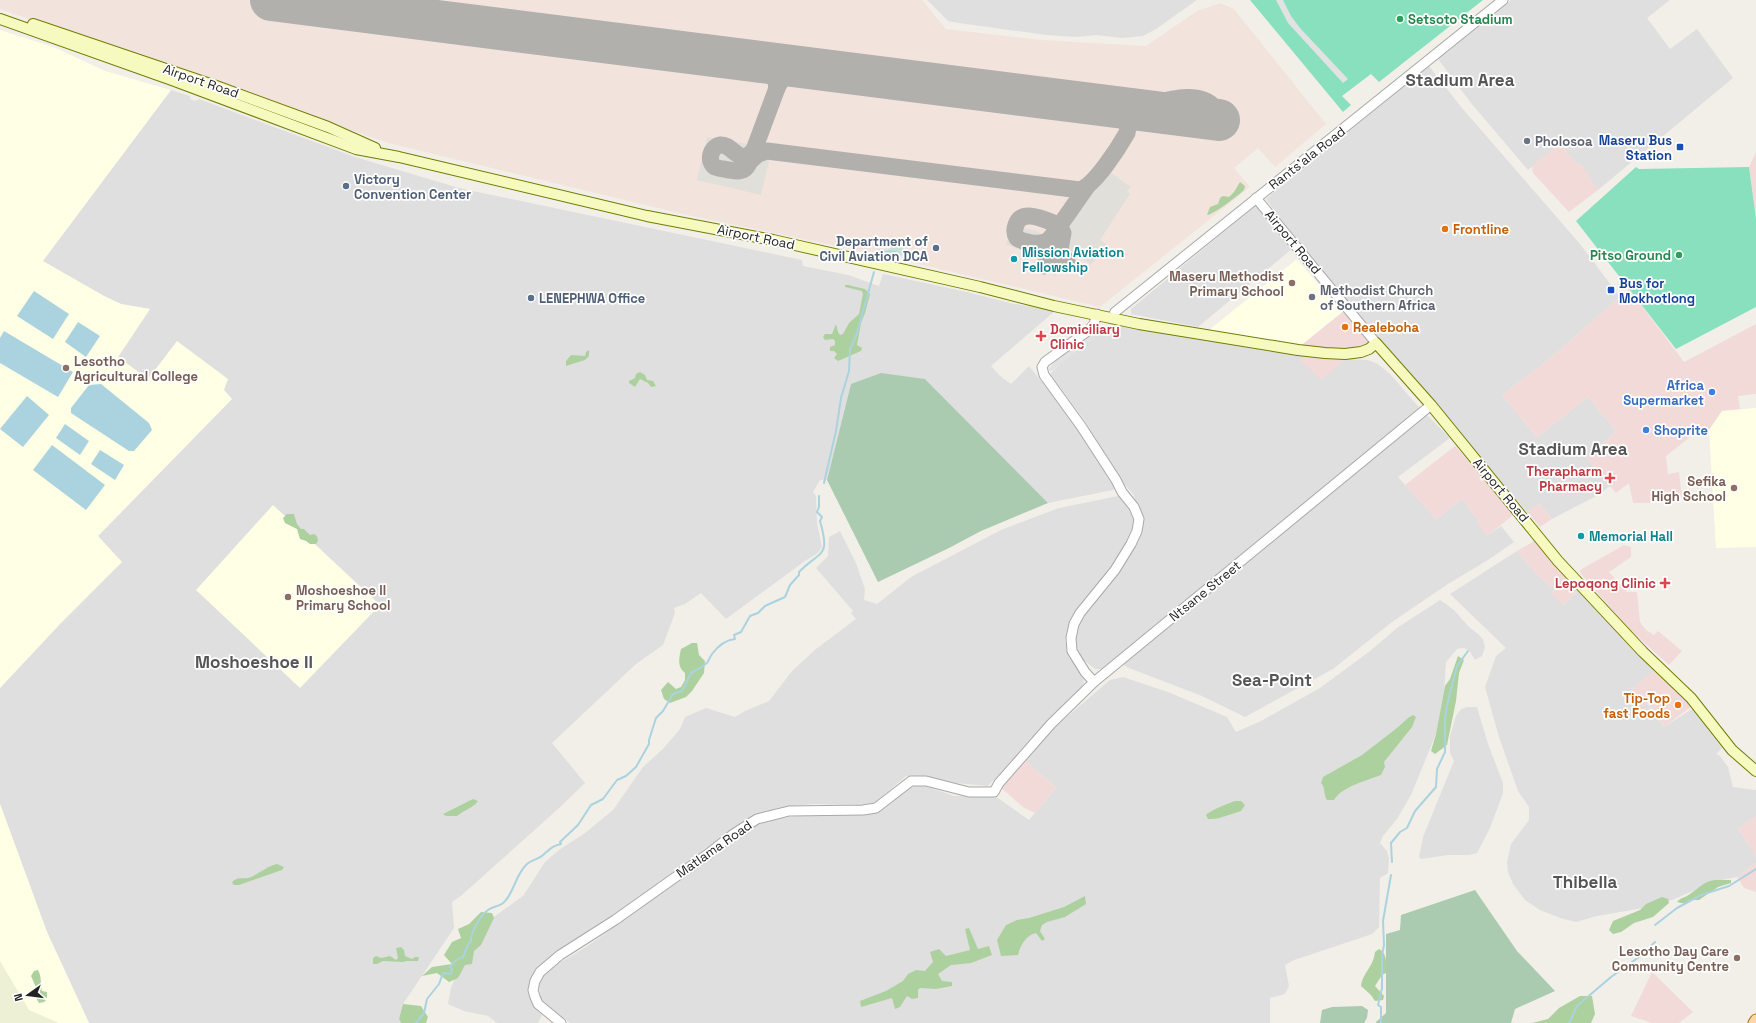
<svg xmlns="http://www.w3.org/2000/svg" width="1756" height="1023" font-family="'Space Grotesk',sans-serif">
  <style>
    .residential { fill: #e0dfdf }
    .commercial { fill: #f2dad9 }
    .education { fill: #ffffe5 }
    .military { fill: #f3e3dd }
    .airport { fill: #e1dfda }
    .farmland { fill: #eef0d5 }
    .forest { fill: #add19e }
    .wetland { fill: #c6e0d4 }
    .cemetery { fill: #aacbaf }
    .pitch { fill: #88e0be }
    .parking { fill: #e2e2e2 }
    .water { fill: #aad3df }
    .lines { fill: none; stroke-linecap: round; stroke-linejoin: round }
    .stream { stroke: #aad3df; stroke-width: 2 }
    .taxiway { stroke: #b1b0ac; stroke-width: 17 }
    .runway { stroke: #b1b0ac; stroke-width: 42 }
    .tertiary-casing { stroke: #a9a9a9; stroke-width: 11 }
    .secondary-casing { stroke: #707d05; stroke-width: 12 }
    .primary-casing { stroke: #a06b00; stroke-width: 13 }
    .tertiary { stroke: #fff; stroke-width: 9 }
    .secondary { stroke: #f7fabf; stroke-width: 10 }
    .primary { stroke: #fcd6a4; stroke-width: 11 }
    .leisure-dot { fill: #2e9e5b; stroke: #fff; stroke-width: 1.5 }
    .worship-dot { fill: #6b7280; stroke: #fff; stroke-width: 1.5 }
    .transit-dot { fill: #1a4fb4; stroke: #fff; stroke-width: 1.5 }
    .service-dot { fill: #5c6f8a; stroke: #fff; stroke-width: 1.5 }
    .food-dot { fill: #e8710a; stroke: #fff; stroke-width: 1.5 }
    .culture-dot { fill: #0f9aa8; stroke: #fff; stroke-width: 1.5 }
    .education-dot { fill: #8d6e63; stroke: #fff; stroke-width: 1.5 }
    .health-dot { fill: #e0444e; stroke: #fff; stroke-width: 1.5 }
    .shop-dot { fill: #3f7fe0; stroke: #fff; stroke-width: 1.5 }
    .labels { text-anchor: middle; dominant-baseline: central; stroke-width: 3.5; stroke-linejoin: round; paint-order: stroke }
    .leisure-label { font-size: 13px; font-weight: bold; fill: #27864d; stroke: #fff; text-anchor: start }
    .street-label { font-size: 13px; fill: #222; stroke: #fff }
    .transit-label { font-size: 13px; font-weight: bold; fill: #164399; stroke: #fff; text-anchor: end }
    .worship-label { font-size: 13px; font-weight: bold; fill: #5b616d; stroke: #fff; text-anchor: start }
    .service-label { font-size: 13px; font-weight: bold; fill: #4e5e75; stroke: #fff; text-anchor: start }
    .food-label { font-size: 13px; font-weight: bold; fill: #c56008; stroke: #fff; text-anchor: start }
    .culture-label { font-size: 13px; font-weight: bold; fill: #0d838f; stroke: #fff; text-anchor: start }
    .education-label { font-size: 13px; font-weight: bold; fill: #785e54; stroke: #fff; text-anchor: end }
    .health-label { font-size: 13px; font-weight: bold; fill: #be3a42; stroke: #fff; text-anchor: end }
    .shop-label { font-size: 13px; font-weight: bold; fill: #366cbe; stroke: #fff; text-anchor: end }
    .district-label { font-size: 17px; font-weight: bold; fill: #555; stroke: #fff }
  </style>
  <rect width="100%" height="100%" fill="#f2efe9"/>
  <g class="residential">
    <polygon points="927,0 1197,0 1156,29 1143,36 1122,38 1096,35 1077,37 1046,35 952,22 948,21"/>
    <polygon points="1511,0 1670,0 1647,18 1670,49 1697,29 1733,78 1598,190 1580,163 1577,165 1560,143 1528,170 1471,103 1438,59"/>
    <polygon points="1429,66 1462,108 1580,244 1620,297 1548,360 1502,395 1537,437 1588,397 1616,431 1587,458 1610,486 1598,495 1552,519 1539,504 1527,512 1373,331 1298,242 1266,199"/>
    <polygon points="171,90 190,96 190,99 195,101 199,99 355,157 459,188 802,260 803,266 848,275 879,286 883,274 967,292 1010,303 1055,311 991,366 1000,376 1011,384 1029,366 1073,421 1116,486 1113,490 1048,503 925,379 851,384 827,480 820,480 813,492 816,496 817,523 822,547 818,553 805,561 726,619 701,593 685,604 674,608 675,613 663,645 636,664 552,743 585,783 558,809 462,895 452,902 454,928 403,1004 399,1019 401,1023 89,1023 47,932 0,804 0,688 60,624 121,562 98,536 232,399 177,342 148,380 118,357 150,309 121,304 104,296 42,261"/>
    <polygon points="1256,205 1293,248 1198,327 1131,314 1131,309"/>
    <polygon points="1112,323 1182,336 1225,341 1307,355 1301,361 1346,359 1368,360 1378,364 1391,375 1416,404 1450,438 1398,477 1436,519 1462,499 1479,521 1487,536 1501,526 1514,542 1488,560 1448,584 1392,622 1333,669 1245,717 1202,696 1129,668 1114,660 1102,669 1095,669 1082,659 1076,645 1075,632 1080,621 1115,577 1136,544 1141,529 1140,511 1133,494 1123,483 1083,418 1050,374 1065,359"/>
    <polygon points="1118,496 1124,498 1135,519 1134,529 1122,553 1071,618 1065,640 1068,656 1083,674 1084,681 1082,687 988,786 945,782 922,776 906,776 872,805 815,804 790,806 764,813 742,823 728,833 540,967 533,976 530,984 530,997 533,1005 542,1015 538,1023 497,1023 488,1016 464,1011 448,1004 451,988 458,971 488,921 523,896 545,862 559,850 585,833 613,810 643,767 663,749 680,729 685,717 706,708 735,717 745,711 769,701 792,671 816,649 856,619 851,613 853,611 816,568 828,556 829,537 840,531 856,563 865,589 864,600 877,604 911,577 1001,530 1059,508"/>
    <polygon points="1517,551 1537,574 1554,589 1563,605 1580,589 1631,648 1655,670 1626,694 1636,710 1647,703 1664,727 1692,709 1722,748 1716,754 1719,755 1728,767 1733,787 1756,790 1756,816 1738,829 1756,856 1756,863 1737,877 1716,881 1672,900 1638,909 1597,916 1576,922 1560,918 1540,910 1525,900 1513,884 1508,872 1507,862 1511,844 1529,820 1529,807 1518,791 1499,737 1485,687 1496,656 1506,648 1450,594"/>
    <polygon points="1440,600 1454,610 1469,627 1478,634 1483,639 1485,647 1482,656 1475,660 1469,650 1463,648 1457,649 1446,662 1444,691 1436,734 1411,795 1397,819 1383,836 1380,843 1387,851 1389,858 1388,873 1380,878 1379,927 1372,934 1294,960 1285,965 1289,986 1285,994 1270,998 1270,1023 570,1023 541,1000 539,987 539,980 545,972 589,945 621,922 742,831 764,822 780,818 806,815 862,815 876,813 885,808 895,800 904,789 912,784 919,784 954,796 995,796 1029,820 1056,788 1023,759 1042,738 1110,680 1123,677 1168,692 1227,717 1236,732 1261,721 1320,688 1370,651 1397,628"/>
    <polygon points="1467,707 1477,707 1488,744 1503,783 1503,793 1490,828 1477,853 1469,855 1448,855 1421,859 1419,857 1423,837 1454,761 1450,753 1450,736 1456,716 1461,709"/>
  </g>
  <g class="commercial">
    <polygon points="1560,143 1577,165 1580,162 1598,190 1569,212 1533,173 1532,166"/>
    <polygon points="1756,152 1756,219 1749,167"/>
    <polygon points="1629,289 1684,362 1756,324 1756,394 1738,396 1740,409 1722,411 1709,430 1699,430 1666,456 1668,474 1679,472 1682,498 1650,500 1650,503 1633,503 1629,483 1616,493 1587,458 1616,431 1588,397 1537,437 1502,395 1548,360"/>
    <polygon points="1344,311 1370,341 1358,349 1336,351 1299,347"/>
    <polygon points="1307,355 1346,359 1321,380 1301,361"/>
    <polygon points="1455,446 1516,513 1487,536 1477,523 1479,521 1462,499 1436,519 1405,485"/>
    <polygon points="1539,504 1552,519 1540,527 1527,512"/>
    <polygon points="1536,540 1580,589 1563,605 1551,593 1554,589 1537,574 1517,551"/>
    <polygon points="1624,545 1631,547 1631,557 1609,572 1627,592 1637,592 1640,622 1646,630 1654,635 1658,631 1682,651 1669,665 1628,628 1581,574 1580,570"/>
    <polygon points="1655,670 1673,686 1691,707 1664,727 1648,703 1636,710 1626,694"/>
    <polygon points="1023,759 1056,788 1035,813 1023,807 999,786"/>
    <polygon points="1756,816 1756,856 1738,829"/>
    <polygon points="1756,863 1756,892 1744,888 1737,877"/>
    <polygon points="1652,972 1693,1012 1679,1023 1652,1023 1631,1016"/>
  </g>
  <g class="education">
    <polygon points="0,30 56,48 105,71 171,90 43,261 104,296 121,304 150,309 118,357 148,379 177,341 228,379 224,390 232,399 98,536 122,562 60,624 0,688"/>
    <polygon points="1297,259 1342,312 1299,347 1209,330"/>
    <polygon points="1756,408 1756,547 1716,548 1709,430 1722,411"/>
    <polygon points="273,505 380,605 300,688 196,590"/>
    <polygon points="0,804 47,932 89,1023 0,1023"/>
  </g>
  <polygon class="military" points="0,0 922,0 946,29 1041,40 1146,46 1197,11 1220,3 1234,9 1326,124 1275,167 1258,148 1234,168 1250,187 1100,307 889,257 687,215 388,143 0,9"/>
  <g class="airport">
    <polygon points="707,137 772,148 761,195 697,180"/>
    <polygon points="1095,165 1107,174 1110,172 1131,187 1127,191 1130,194 1100,240 1107,245 1091,265 1074,251 1055,276 1032,255 1006,244 1013,226 1037,231 1045,237"/>
  </g>
  <polygon class="farmland" points="0,961 29,1010 59,1023 0,1023"/>
  <g class="forest">
    <path d="M1240,182L1245,186L1244,190C1239,195 1213,215 1207,215L1210,207L1218,204L1220,198L1223,196L1229,197L1234,192Z"/>
    <polygon points="845,285 848,285 865,289 870,294 865,313 861,323 857,345 862,348 861,351 838,361 834,358 837,354 834,351 830,351 830,347 835,345 835,341 833,339 825,340 823,337 825,334 832,334 836,324 838,332 840,335 843,334 849,323 859,314 863,294 862,291 845,287"/>
    <polygon points="589,350 589,356 585,360 566,366 566,361 571,355 585,356 586,352"/>
    <polygon points="640,372 645,375 647,380 653,381 656,386 651,387 648,383 640,379 635,387 629,383 629,381 635,378 636,374"/>
    <polygon points="287,514 294,514 297,524 301,529 304,529 310,535 314,534 317,536 318,541 316,544 310,544 306,541 300,539 297,529 285,523 283,518"/>
    <path d="M692,643H697L699,655L705,661L704,673L692,691L686,697L670,703L664,699L661,690L668,682L676,689L681,687L685,680V673C677,667 679,658 681,649Z"/>
    <polygon points="1458,656 1464,660 1459,673 1456,701 1447,745 1435,754 1431,751 1436,734 1445,686 1450,679"/>
    <path d="M1413,715L1416,717L1412,727L1384,762L1385,767L1381,775C1368,780 1341,787 1334,800H1327C1323,794 1326,788 1321,783L1323,777L1362,755L1397,728L1408,718Z"/>
    <path d="M473,799L478,801C473,808 464,810 457,816H446L443,814Z"/>
    <path d="M1235,801H1241L1245,805L1241,811C1230,814 1219,820 1208,819L1206,815C1209,811 1229,803 1235,801Z"/>
    <path d="M277,864L284,867L282,870L239,885H234L232,883L233,881C238,877 242,879 248,878C256,876 267,866 277,864Z"/>
    <path d="M1715,880H1731V883L1718,887L1699,900H1689L1686,904L1677,902C1681,897 1685,898 1690,894C1699,888 1704,881 1715,880Z"/>
    <path d="M1085,896L1086,904L1065,917L1047,922L1042,925L1040,931L1045,939L1042,941L1036,933C1026,935 1020,946 1018,955L1001,956L997,940L1006,925L1017,920L1029,918L1064,907Z"/>
    <polygon points="1662,897 1668,899 1669,903 1653,917 1634,923 1621,932 1613,934 1609,930 1613,921 1640,910 1646,904"/>
    <polygon points="481,912 492,913 494,918 481,945 474,951 472,964 465,965 458,978 449,982 437,973 422,976 432,967 452,964 444,955 452,942 461,938 458,929 469,924"/>
    <polygon points="969,928 978,949 989,946 992,955 971,963 951,965 938,974 942,981 952,982 952,986 936,989 920,988 918,990 918,998 912,999 907,996 900,1007 895,1009 892,998 861,1007 860,1001 886,991 903,981 908,974 916,970 925,971 933,962 930,952 939,949 946,956 970,950 965,929"/>
    <polygon points="401,947 404,950 405,956 412,959 415,957 419,957 418,961 406,961 403,962 383,961 377,964 373,964 373,958 376,956 381,958 390,956 396,960 398,958 396,948"/>
    <path d="M1379,949C1388,954 1386,964 1386,973L1382,975L1375,986L1384,996L1383,1000L1375,1001L1371,995L1361,986C1363,972 1373,968 1375,952Z"/>
    <path d="M38,970C42,977 40,983 42,991L47,992V999L44,1002L39,1003L36,998L38,992L31,976L34,971Z"/>
    <polygon points="1580,996 1592,996 1595,1014 1591,1023 1532,1023 1548,1019 1559,1008"/>
    <polygon points="403,1004 421,1006 428,1017 426,1023 401,1023 399,1019"/>
  </g>
  <path class="wetland" d="M900,238H903L904,245L902,255C895,257 884,256 876,253L877,250C881,249 884,250 887,250C893,249 896,242 900,238Z"/>
  <g class="cemetery">
    <polygon points="881,373 925,379 1048,503 981,531 949,548 878,582 827,480 851,384"/>
    <polygon points="1475,890 1517,951 1555,991 1515,1009 1511,1023 1376,1023 1376,1022 1386,1013 1386,934 1400,930 1401,915"/>
    <polygon points="1362,1006 1368,1010 1367,1018 1364,1023 1320,1023 1322,1010 1332,1007"/>
  </g>
  <g class="pitch">
    <polygon points="1250,0 1483,0 1379,82 1371,74 1342,96 1351,105 1343,112"/>
    <polygon points="1636,167 1639,169 1749,167 1756,219 1756,307 1676,349 1576,221"/>
  </g>
  <g class="parking">
    <polygon points="1276,0 1283,0 1291,16 1300,28 1348,79 1343,83 1288,23"/>
    <polygon points="1097,326 1103,331 1052,371 1048,370 1056,360"/>
  </g>
  <g class="water">
    <polygon points="34,291 69,314 53,339 17,316"/>
    <polygon points="78,322 100,336 86,357 65,342"/>
    <polygon points="4,331 73,372 58,397 0,363 0,338"/>
    <polygon points="101,384 149,423 152,430 134,451 129,451 71,413 71,408 89,385"/>
    <polygon points="27,396 49,415 23,447 0,429"/>
    <polygon points="65,424 89,441 80,455 56,438"/>
    <polygon points="52,445 105,485 86,510 33,470"/>
    <polygon points="100,450 124,465 115,480 91,464"/>
  </g>
  <g class="lines">
    <g class="stream">
      <polyline points="877,256 878,252 896,252"/>
      <polyline points="824,483 836,431 841,398 849,371 850,349 856,336 874,272"/>
      <polyline points="1392,862 1391,843 1400,832 1407,828 1415,811 1436,787 1437,769 1445,752 1445,718 1447,705 1457,666 1468,651"/>
      <polyline points="1655,925 1677,908 1701,895 1729,886 1756,869"/>
      <path d="M416,1023L424,1013L427,999L439,984L443,973L451,974L452,969L450,967C454,961 457,959 463,957L468,945L471,941C470,934 481,914 488,910C494,905 500,908 506,900C515,889 516,874 527,864C532,860 539,859 543,855C550,849 552,846 561,844L560,842L578,825L591,805L603,799L617,780L626,776L636,767L649,744V740L656,718L663,711L673,694L682,691L691,673C697,670 702,667 707,663C709,660 710,657 712,654C718,646 725,640 735,639L734,635L741,632L750,616L758,613L765,606L785,597L790,585L799,575V572C820,550 831,559 820,521L822,517L817,512L819,507V496"/>
      <polyline points="1381,1023 1381,1007 1378,1005 1382,988 1382,955 1384,945 1383,921 1391,875"/>
      <polyline points="1569,1023 1577,1006 1611,977 1639,957 1655,942"/>
    </g>
    <g class="taxiway">
      <polyline points="762,62 775,76 777,88"/>
      <path d="M1135,110C1148,108 1160,101 1174,99C1190,95 1224,98 1213,122L1201,127L1180,115"/>
      <path d="M754,150C747,170 746,174 724,169C721,169 718,168 715,167C707,162 710,147 720,145C733,143 739,168 754,150L777,88C784,74 790,70 805,67"/>
      <path d="M750,161L758,154L767,151L1080,190C1095,185 1119,147 1127,133C1130,120 1122,113 1113,107"/>
      <path d="M1061,243L1063,233L1059,225C1047,221 1022,207 1016,225C1014,230 1014,233 1017,238C1024,243 1039,245 1047,241C1052,238 1080,196 1086,188"/>
      <polyline points="1044,266 1061,243 1060,253 1067,261"/>
    </g>
    <polyline class="runway" points="271,0 1219,120"/>
    <defs>
      <g id="tertiary">
        <polyline points="1256,198 1376,343"/>
        <polyline points="1112,318 1115,312 1503,0"/>
        <polyline points="1094,682 1085,672 1072,651 1071,638 1074,624 1080,613 1115,570 1131,544 1137,531 1139,519 1134,507 1122,492 1116,480 1081,426 1044,375 1042,367 1045,362 1089,330 1094,324 1097,314"/>
        <polyline points="561,1023 538,1004 535,997 533,990 535,981 540,972 560,955 615,920 708,854 732,835 757,819 789,811 863,810 876,808 911,781 926,781 969,792 994,792 999,783 1051,724 1094,682 1431,405"/>
      </g>
      <g id="secondary">
        <polyline points="0,19 172,80 356,149 399,157 647,216 773,240 980,287 1054,306 1139,324 1298,350 1325,353 1345,354 1361,352 1369,349 1376,343 1431,405 1558,561 1643,652 1691,698 1732,750 1756,771"/>
        <polyline points="33,24 216,86 328,127 375,148"/>
      </g>
      <polyline id="primary" points="1754,1023 1756,1020"/>
    </defs>
    <use href="#tertiary" class="tertiary-casing"/>
    <use href="#secondary" class="secondary-casing"/>
    <use href="#primary" class="primary-casing"/>
    <use href="#tertiary" class="tertiary"/>
    <use href="#secondary" class="secondary"/>
    <use href="#primary" class="primary"/>
  </g>
  <g class="leisure-dot">
    <circle cx="1400" cy="19" r="4"/>
    <circle cx="1679" cy="255" r="4"/>
  </g>
  <g class="worship-dot">
    <circle cx="1527" cy="141" r="4"/>
    <circle cx="1312" cy="297" r="4"/>
  </g>
  <g class="transit-dot">
    <rect x="1676" y="143" width="8" height="8" rx="2"/>
    <rect x="1607" y="286" width="8" height="8" rx="2"/>
  </g>
  <g class="service-dot">
    <circle cx="346" cy="186" r="4"/>
    <circle cx="936" cy="248" r="4"/>
    <circle cx="531" cy="298" r="4"/>
  </g>
  <g class="food-dot">
    <circle cx="1445" cy="229" r="4"/>
    <circle cx="1345" cy="327" r="4"/>
    <circle cx="1678" cy="705" r="4"/>
  </g>
  <g class="culture-dot">
    <circle cx="1014" cy="259" r="4"/>
    <circle cx="1581" cy="536" r="4"/>
  </g>
  <g class="education-dot">
    <circle cx="1292" cy="283" r="4"/>
    <circle cx="66" cy="368" r="4"/>
    <circle cx="1734" cy="488" r="4"/>
    <circle cx="288" cy="597" r="4"/>
    <circle cx="1737" cy="958" r="4"/>
  </g>
  <g class="health-dot">
    <path d="M1039 330h4v4h4v4h-4v4h-4v-4h-4v-4h4z"/>
    <path d="M1608 472h4v4h4v4h-4v4h-4v-4h-4v-4h4z"/>
    <path d="M1663 577h4v4h4v4h-4v4h-4v-4h-4v-4h4z"/>
  </g>
  <g class="shop-dot">
    <circle cx="1712" cy="392" r="4"/>
    <circle cx="1646" cy="430" r="4"/>
  </g>
  <g class="labels">
    <g class="leisure-label">
      <text x="1408" y="19">Setsoto Stadium</text>
      <text x="1671" y="255" text-anchor="end">Pitso Ground</text>
    </g>
    <g class="street-label">
      <text transform="translate(201 81) rotate(19)">Airport Road</text>
      <text transform="translate(1307 158) rotate(-38)">Rants'ala Road</text>
      <text transform="translate(756 237) rotate(12)">Airport Road</text>
      <text transform="translate(1293 242) rotate(50)">Airport Road</text>
      <text transform="translate(1501 490) rotate(50)">Airport Road</text>
      <text transform="translate(1205 591) rotate(-39)">Ntsane Street</text>
      <text transform="translate(714 849) rotate(-35)">Matlama Road</text>
    </g>
    <g class="transit-label">
      <text x="1672" y="140">Maseru Bus<tspan x="1672" dy="15">Station</tspan></text>
      <text x="1619" y="283" text-anchor="start">Bus for<tspan x="1619" dy="15">Mokhotlong</tspan></text>
    </g>
    <g class="worship-label">
      <text x="1535" y="141">Pholosoa</text>
      <text x="1320" y="290">Methodist Church<tspan x="1320" dy="15">of Southern Africa</tspan></text>
    </g>
    <g class="service-label">
      <text x="354" y="179">Victory<tspan x="354" dy="15">Convention Center</tspan></text>
      <text x="928" y="241" text-anchor="end">Department of<tspan x="928" dy="15">Civil Aviation DCA</tspan></text>
      <text x="539" y="298">LENEPHWA Office</text>
    </g>
    <g class="food-label">
      <text x="1453" y="229">Frontline</text>
      <text x="1353" y="327">Realeboha</text>
      <text x="1670" y="698" text-anchor="end">Tip-Top<tspan x="1670" dy="15">fast Foods</tspan></text>
    </g>
    <g class="culture-label">
      <text x="1022" y="252">Mission Aviation<tspan x="1022" dy="15">Fellowship</tspan></text>
      <text x="1589" y="536">Memorial Hall</text>
    </g>
    <g class="education-label">
      <text x="1284" y="276">Maseru Methodist<tspan x="1284" dy="15">Primary School</tspan></text>
      <text x="74" y="361" text-anchor="start">Lesotho<tspan x="74" dy="15">Agricultural College</tspan></text>
      <text x="1726" y="481">Sefika<tspan x="1726" dy="15">High School</tspan></text>
      <text x="296" y="590" text-anchor="start">Moshoeshoe II<tspan x="296" dy="15">Primary School</tspan></text>
      <text x="1729" y="951">Lesotho Day Care<tspan x="1729" dy="15">Community Centre</tspan></text>
    </g>
    <g class="health-label">
      <text x="1050" y="329" text-anchor="start">Domiciliary<tspan x="1050" dy="15">Clinic</tspan></text>
      <text x="1602" y="471">Therapharm<tspan x="1602" dy="15">Pharmacy</tspan></text>
      <text x="1656" y="583">Lepoqong Clinic</text>
    </g>
    <g class="shop-label">
      <text x="1704" y="385">Africa<tspan x="1704" dy="15">Supermarket</tspan></text>
      <text x="1654" y="430" text-anchor="start">Shoprite</text>
    </g>
    <g class="district-label">
      <text x="1460" y="80">Stadium Area</text>
      <text x="1573" y="449">Stadium Area</text>
      <text x="254" y="662">Moshoeshoe II</text>
      <text x="1272" y="680">Sea-Point</text>
      <text x="1585" y="882">Thibella</text>
    </g>
  </g>
  <g transform="translate(28 995) rotate(256)" stroke="#ffffff" stroke-width="3" paint-order="stroke">
  <path d="M0-3L7 15L0 10L-7 15Z" fill="#222222"/>
  <text y="-6" font-size="11" font-weight="bold" text-anchor="middle" fill="#222222">N</text>
  </g>
</svg>
